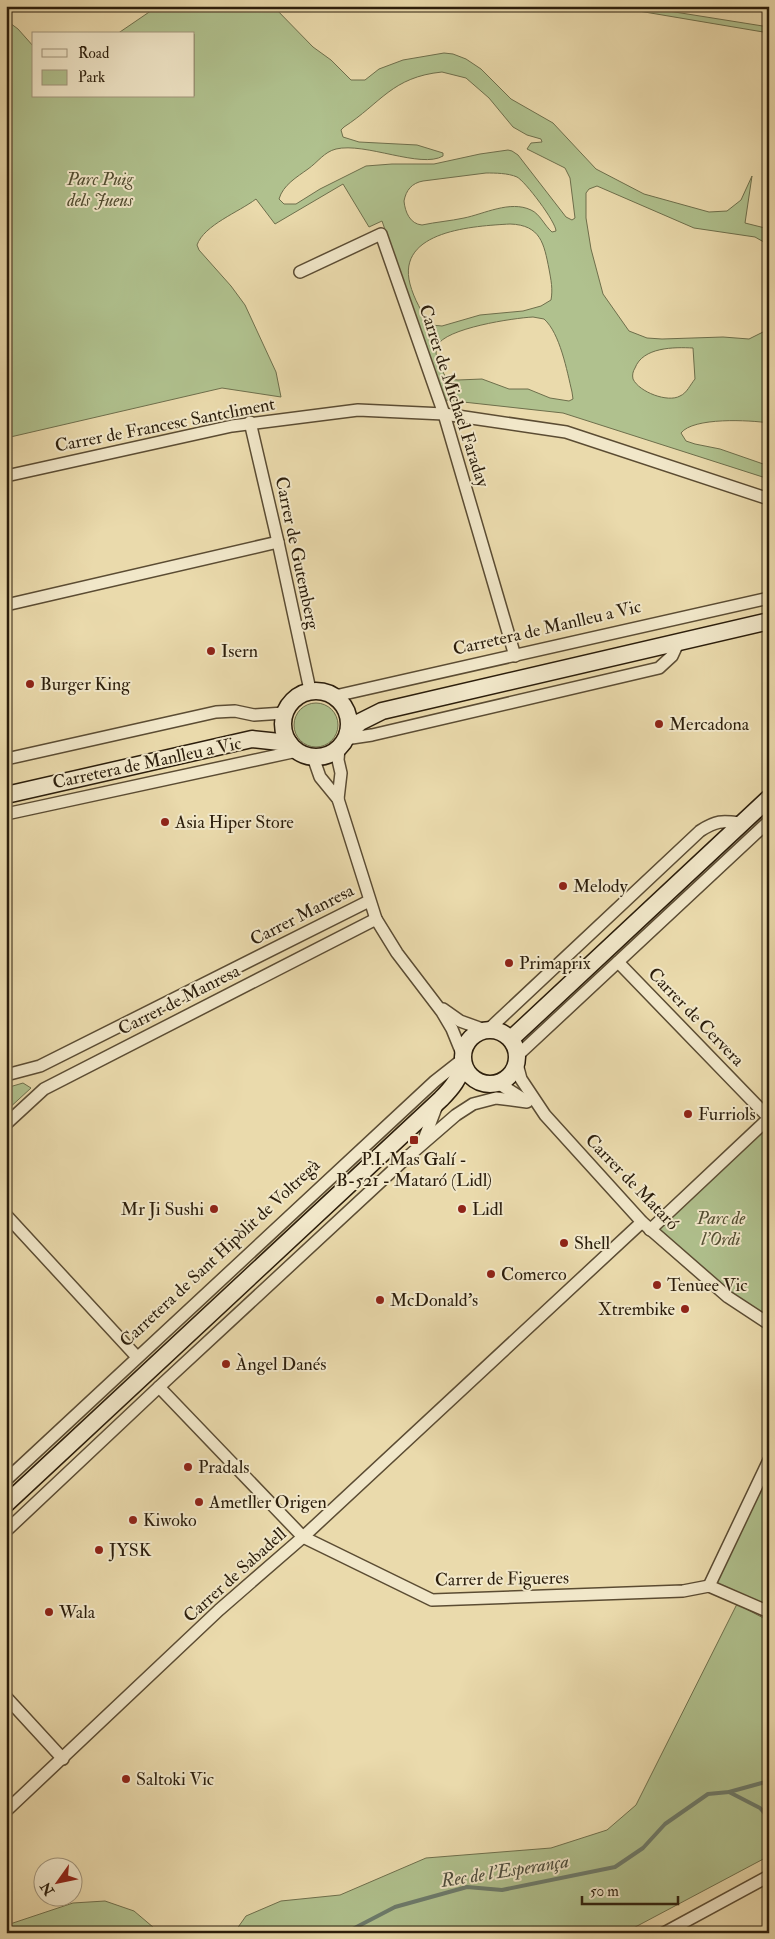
<svg xmlns="http://www.w3.org/2000/svg" width="775" height="1939" font-family="'IM FELL Double Pica',serif">
  <style>
    .green { fill: #b0c18e; stroke: #6e6f4c; fill-rule: evenodd }
    .lines { fill: none; stroke-linecap: round; stroke-linejoin: round }
    .stream { stroke: #6c7b6c; stroke-width: 4 }
    .street-casing { stroke: #5b4c33; stroke-width: 14 }
    .secondary-casing { stroke: #2b1d0b; stroke-width: 19 }
    .street { stroke: #f1e7c9; stroke-width: 11 }
    .secondary { stroke: #f1e7c9; stroke-width: 16 }
    .poi-dot { fill: #8f2418; stroke: #f1e7c9; stroke-width: 2 }
    .labels { text-anchor: middle; dominant-baseline: central; stroke-width: 4; stroke-linejoin: round; paint-order: stroke }
    .park-label { font-size: 18px; font-style: italic; fill: #534e32; stroke: #f1e7c9 }
    .street-label { font-size: 18px; fill: #2b1d0b; stroke: #f1e7c9 }
    .poi-label { font-size: 18px; fill: #2b1d0b; stroke: #f1e7c9; text-anchor: start }
    .water-label { font-size: 19px; font-style: italic; fill: #4c4c3c; stroke: #f1e7c9 }
  </style>
  <rect width="100%" height="100%" fill="#eadaac"/>
  <filter id="stains"><feTurbulence type="fractalNoise" baseFrequency=".004" numOctaves="4"/><feColorMatrix values="0 0 0 0 .2 0 0 0 0 .09 0 0 0 0 .02 0 0 0 .5 -.17"/></filter>
  <radialGradient id="worn" r=".72"><stop offset=".6" stop-color="#630" stop-opacity="0"/><stop offset="1" stop-color="#630" stop-opacity=".3"/></radialGradient>
  <g class="green">
    <path d="M158,6H273L313,47L331,60L351,80H365L379,69L403,60L444,53L453,54L466,59L481,69L511,99L553,123L596,169L644,194L709,212L727,211L741,200L752,176L745,223L769,229V245L755,237L694,228L597,186L589,189L586,193V218L591,249L603,294L629,331L647,338L662,339L723,337L749,339L769,329V423C750,420 693,417 681,433L686,441L695,444L720,449L769,466V479L563,413L445,400L382,221L369,227L343,184L275,224L256,199C239,212 204,225 197,245L199,250L231,286L245,305L276,372L281,397L222,388L6,438V20L18,29L34,47V96H194V34H117ZM442,72L466,78L489,98L513,127L527,135L541,139L542,142L531,143L527,149L565,168L570,178L575,218L572,220L566,217L518,155L512,151L508,150L480,154L434,164H392L366,166L320,189L296,204H284L279,199C283,185 297,177 308,169C318,162 324,152 336,149C365,142 421,169 443,156V153L417,145L359,142L343,137L341,130L344,127C381,103 392,77 442,72ZM486,173C495,173 508,173 517,177C525,181 556,222 556,231L552,232C544,225 540,214 531,210C510,200 484,214 464,218C450,221 436,222 422,225C410,224 405,212 404,201C406,190 412,183 423,181ZM510,224C541,225 544,244 549,269C551,280 553,289 551,300L541,306L523,311L480,315L442,326L431,325C422,313 414,299 410,284C396,230 475,226 510,224ZM533,317L544,319C560,333 567,371 572,392L573,399L569,401L550,398L528,389H509L482,379L458,380L447,379C442,371 433,355 437,346C445,328 514,318 533,317ZM693,348L695,379C690,385 687,393 680,396C668,403 639,392 633,379C632,375 633,371 635,368C643,347 674,347 693,348Z"/>
    <polygon points="609,6 637,6 769,27 769,33"/>
    <circle cx="316" cy="725" r="22"/>
    <polygon points="23,1083 31,1088 6,1111 6,1088"/>
    <polygon points="769,1118 769,1324 650,1230"/>
    <polygon points="769,1460 769,1612 709,1586"/>
    <polygon points="737,1604 769,1621 769,1856 624,1933 234,1933 246,1916 281,1901 340,1895 426,1858 551,1848 607,1830 636,1805"/>
    <polygon points="105,1901 134,1911 160,1933 6,1933 7,1925 73,1903"/>
  </g>
  <g class="lines">
    <g class="stream">
      <polyline points="729,1792 760,1808 769,1818"/>
      <polyline points="345,1933 395,1907 467,1887 502,1890 615,1867 643,1848 665,1824 708,1794 729,1792 769,1781"/>
    </g>
    <defs>
      <g id="street">
        <polyline points="300,272 381,234 444,414 515,656"/>
        <polyline points="250,422 278,542 310,690"/>
        <polyline points="6,476 232,426 358,410 444,414 566,432 769,499"/>
        <polyline points="6,605 278,542"/>
        <polyline points="335,696 769,598"/>
        <polyline points="345,739 372,735 659,668 672,656 678,643"/>
        <polyline points="313,757 320,777 338,799 376,919 397,953 442,1012 452,1029 463,1056"/>
        <polyline points="6,759 216,712 235,711 254,715 284,713"/>
        <polyline points="338,799 341,773 338,760 339,748"/>
        <polyline points="6,814 297,751"/>
        <polyline points="618,962 769,1118 650,1230"/>
        <polyline points="443,1009 460,1021 485,1030"/>
        <path d="M489,1029L700,831C717,820 722,821 741,823"/>
        <polyline points="517,1056 769,821"/>
        <polyline points="517,1064 521,1079 545,1115 642,1222 728,1297 769,1324"/>
        <polyline points="6,1075 40,1066 369,901"/>
        <polyline points="498,1083 523,1099"/>
        <polyline points="6,1124 44,1089 376,919"/>
        <polyline points="423,1142 437,1105"/>
        <polyline points="6,1215 137,1357"/>
        <polyline points="159,1387 303,1537 432,1600 683,1591 709,1586 769,1612"/>
        <polyline points="6,1480 435,1081 463,1059"/>
        <polyline points="6,1531 159,1387 404,1160 456,1115 473,1104 496,1098 527,1102"/>
        <polyline points="709,1586 769,1460"/>
        <polyline points="6,1697 63,1759"/>
        <polyline points="6,1811 219,1610 303,1537 642,1222"/>
        <polyline points="664,1933 769,1876"/>
      </g>
      <g id="secondary">
        <circle cx="316" cy="724" r="33"/>
        <polyline points="348,733 360,722 382,711 769,621"/>
        <polyline points="6,795 252,739 289,743"/>
        <circle cx="490" cy="1057" r="27"/>
        <polyline points="511,1039 769,798"/>
        <path d="M6,1504L441,1099C452,1088 460,1078 463,1063"/>
      </g>
    </defs>
    <use href="#street" class="street-casing"/>
    <use href="#secondary" class="secondary-casing"/>
    <use href="#street" class="street"/>
    <use href="#secondary" class="secondary"/>
  </g>
  <g class="poi-dot">
    <circle cx="211" cy="651" r="5"/>
    <circle cx="30" cy="684" r="5"/>
    <circle cx="659" cy="724" r="5"/>
    <circle cx="165" cy="822" r="5"/>
    <circle cx="563" cy="886" r="5"/>
    <circle cx="509" cy="963" r="5"/>
    <circle cx="688" cy="1114" r="5"/>
    <rect x="409" y="1135" width="10" height="10" rx="2.5"/>
    <circle cx="214" cy="1209" r="5"/>
    <circle cx="462" cy="1209" r="5"/>
    <circle cx="564" cy="1243" r="5"/>
    <circle cx="491" cy="1274" r="5"/>
    <circle cx="657" cy="1285" r="5"/>
    <circle cx="380" cy="1300" r="5"/>
    <circle cx="685" cy="1309" r="5"/>
    <circle cx="226" cy="1364" r="5"/>
    <circle cx="188" cy="1467" r="5"/>
    <circle cx="199" cy="1502" r="5"/>
    <circle cx="133" cy="1520" r="5"/>
    <circle cx="99" cy="1550" r="5"/>
    <circle cx="49" cy="1612" r="5"/>
    <circle cx="126" cy="1779" r="5"/>
  </g>
  <g class="labels">
    <g class="park-label">
      <text x="100" y="179">Parc Puig<tspan x="100" dy="21">dels Jueus</tspan></text>
      <text x="721" y="1218">Parc de<tspan x="721" dy="21">l'Ordi</tspan></text>
    </g>
    <g class="street-label">
      <text transform="translate(454 396) rotate(72)">Carrer de Michael Faraday</text>
      <text transform="translate(165 425) rotate(-11)">Carrer de Francesc Santcliment</text>
      <text transform="translate(297 553) rotate(78)">Carrer de Gutemberg</text>
      <text transform="translate(547 628) rotate(-13)">Carretera de Manlleu a Vic</text>
      <text transform="translate(147 763) rotate(-12)">Carretera de Manlleu a Vic</text>
      <text transform="translate(302 915) rotate(-27)">Carrer Manresa</text>
      <text transform="translate(179 1000) rotate(-27)">Carrer de Manresa</text>
      <text transform="translate(696 1017) rotate(46)">Carrer de Cervera</text>
      <text transform="translate(632 1182) rotate(46)">Carrer de Mataró</text>
      <text transform="translate(220 1253) rotate(-43)">Carretera de Sant Hipòlit de Voltregà</text>
      <text transform="translate(235 1575) rotate(-42)">Carrer de Sabadell</text>
      <text transform="translate(502 1579) rotate(-1)">Carrer de Figueres</text>
    </g>
    <g class="poi-label">
      <text x="221" y="651">Isern</text>
      <text x="40" y="684">Burger King</text>
      <text x="669" y="724">Mercadona</text>
      <text x="175" y="822">Asia Hiper Store</text>
      <text x="573" y="886">Melody</text>
      <text x="519" y="963">Primaprix</text>
      <text x="698" y="1114">Furriols</text>
      <text x="414" y="1159" text-anchor="middle">P.I. Mas Galí -<tspan x="414" dy="21">B-521 - Mataró (Lidl)</tspan></text>
      <text x="204" y="1209" text-anchor="end">Mr Ji Sushi</text>
      <text x="472" y="1209">Lidl</text>
      <text x="574" y="1243">Shell</text>
      <text x="501" y="1274">Comerco</text>
      <text x="667" y="1285">Tenuee Vic</text>
      <text x="390" y="1300">McDonald's</text>
      <text x="675" y="1309" text-anchor="end">Xtrembike</text>
      <text x="236" y="1364">Àngel Danés</text>
      <text x="198" y="1467">Pradals</text>
      <text x="209" y="1502">Ametller Origen</text>
      <text x="143" y="1520">Kiwoko</text>
      <text x="109" y="1550">JYSK</text>
      <text x="59" y="1612">Wala</text>
      <text x="136" y="1779">Saltoki Vic</text>
    </g>
    <g class="water-label">
      <text transform="translate(505 1871) rotate(-9)">Rec de l'Esperança</text>
    </g>
  </g>
  <rect width="775" height="1939" fill="none" stroke="#eadaac" stroke-width="25"/>
  <rect x="8" y="8" width="760" height="1924" fill="none" stroke="#2b1d0b" stroke-width="2.5"/>
  <rect x="12" y="12" width="750" height="1914" fill="none" stroke="#2b1d0b"/>
  <rect x="32" y="32" width="162" height="65" fill="#f1e7c9" stroke="#a2967d"/>
  <rect x="42" y="49" width="25" height="8" fill="#f1e7c9" stroke="#a2967d"/>
  <text x="78" y="58" font-size="15" fill="#2b1d0b">Road</text>
  <rect x="42" y="70" width="25" height="15" fill="#b0c18e" stroke="#a2967d"/>
  <text x="78" y="82" font-size="15" fill="#2b1d0b">Park</text>
  <g transform="translate(58 1882) rotate(237)"><circle r="24" fill="#f1e7c9" stroke="#a2967d"/>
  <path d="M0-4L9 19L0 12L-9 19Z" fill="#8f2418"/>
  <text y="-8" font-size="14" font-weight="bold" text-anchor="middle" fill="#2b1d0b">N</text>
  </g>
  <path d="M582 1896v8h96v-8" fill="none" stroke="#2b1d0b" stroke-width="2.5"/>
  <text x="590" y="1896" font-size="15" fill="#2b1d0b" stroke="#f1e7c9" stroke-width="4" paint-order="stroke">50 m</text>
  <rect width="100%" height="100%" filter="url(#stains)"/>
  <rect width="100%" height="100%" fill="url(#worn)"/>
</svg>
